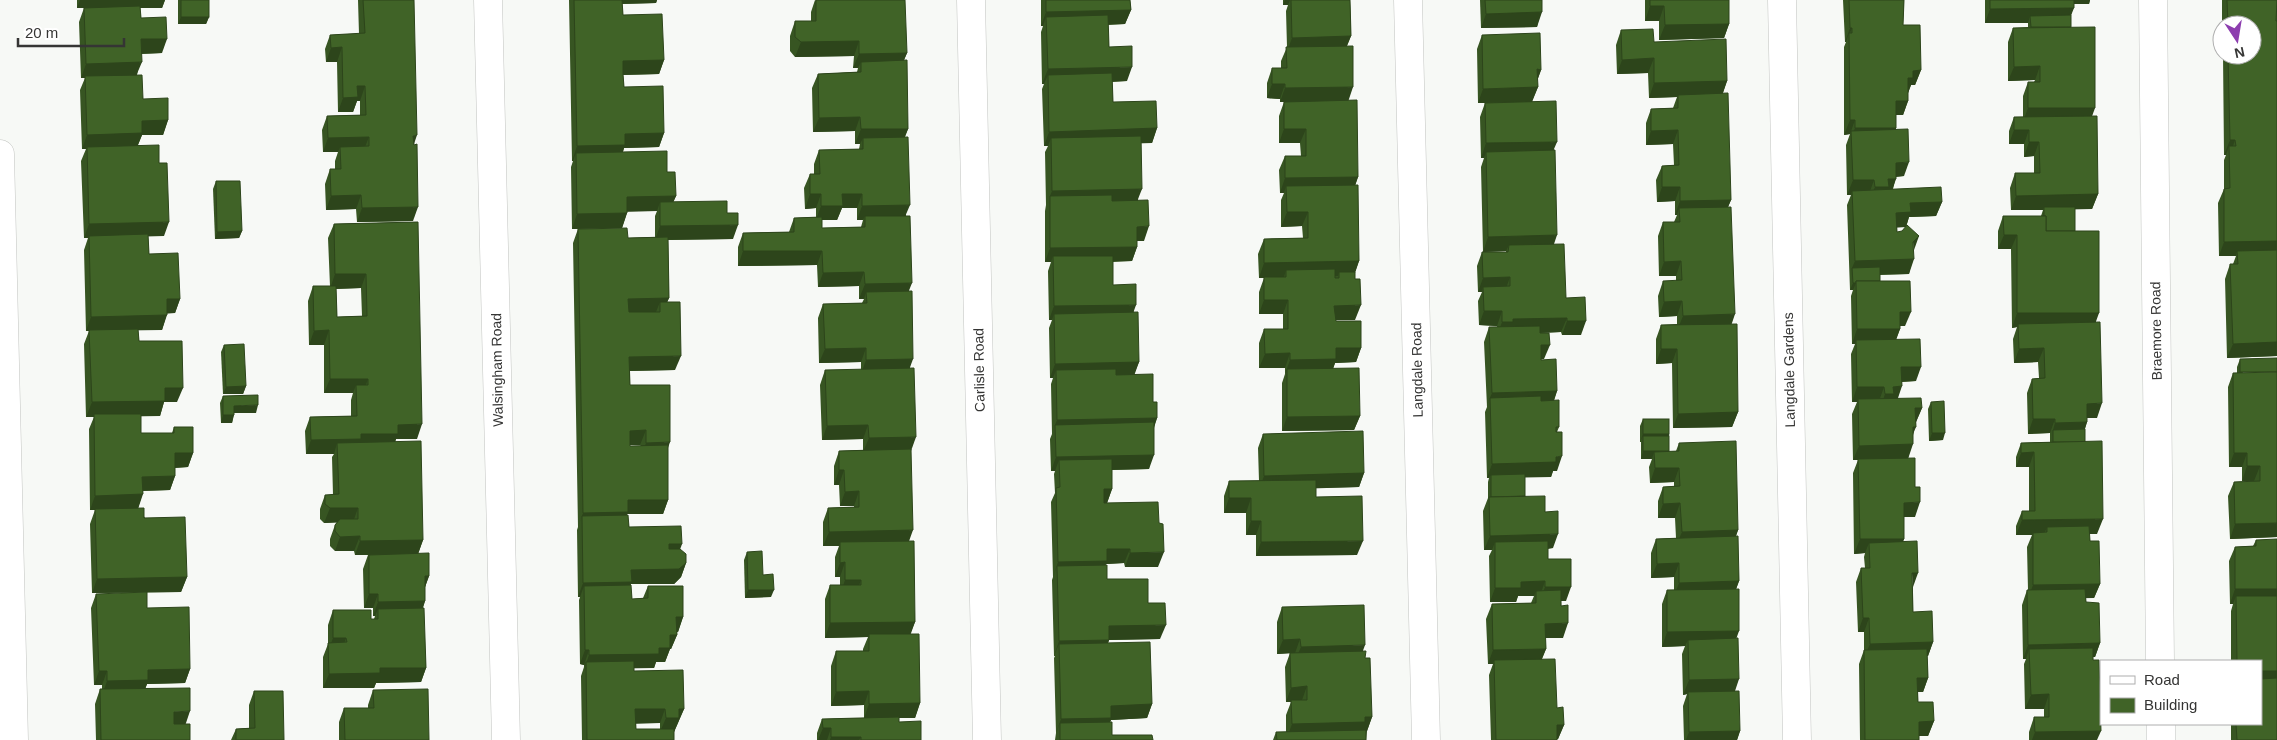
<svg xmlns="http://www.w3.org/2000/svg" width="2277" height="740" font-family="Helvetica,sans-serif">
  <style>
    .lines { fill: none; stroke-linecap: round; stroke-linejoin: round }
    .minor-casing { stroke: #c2c4c1; stroke-width: 29 }
    .minor { stroke: #fff; stroke-width: 28 }
    .wall { fill: #375522; fill-rule: evenodd }
    .shaded-wall { fill: #2d451b }
    .building { fill: #406327; stroke: #2d451b }
    .labels { text-anchor: middle; dominant-baseline: central; stroke-width: 5; stroke-linejoin: round; paint-order: stroke }
    .street-label { font-size: 14px; fill: #353534; stroke: #fff }
  </style>
  <rect width="100%" height="100%" fill="#f7f9f6"/>
  <g class="lines">
    <defs>
      <g id="minor">
        <polyline points="488,0 506,740"/>
        <polyline points="971,0 987,740"/>
        <polyline points="1408,0 1426,740"/>
        <polyline points="1782,0 1797,740"/>
        <polyline points="2153,0 2160,661"/>
        <polyline points="0,154 14,740"/>
        <polyline points="2161,724 2161,740"/>
      </g>
    </defs>
    <use href="#minor" class="minor-casing"/>
    <use href="#minor" class="minor"/>
  </g>
  <g class="wall">
    <polygon points="77,0 165,0 162,8 140,8 141,18 162,53 141,54 137,75 143,99 168,120 163,135 142,135 138,145 159,163 164,236 148,236 149,254 180,299 175,313 167,313 162,330 138,330 139,341 177,402 164,402 160,416 141,416 141,433 172,433 174,427 193,453 188,467 175,468 175,476 170,490 143,491 138,508 187,577 181,592 92,593 90,524 95,510 90,510 89,429 94,417 86,417 84,344 89,331 86,331 84,250 88,238 84,238 81,161 86,149 82,149 80,90 85,78 81,78 79,22 84,8 77,8"/>
    <polygon points="178,0 209,0 209,17 206,24 178,24"/>
    <polygon points="358,0 414,0 413,221 357,222 356,209 326,210 325,184 330,169 335,169 335,161 338,152 323,152 322,130 327,116 360,115 360,101 357,101 353,112 338,112 337,62 326,62 325,49 330,35 359,34"/>
    <path d="M569,0H657L656,3L622,4L623,15L664,60L659,74L623,75L624,87L664,133L659,147L624,148L623,152L667,172L676,196L673,202L727,213L733,239L668,240L669,298L667,302L675,370L630,371V385L668,449V500L663,514H627L629,527L680,549L686,563L681,577L674,584H631L630,586L632,599L643,598L648,586L683,617L678,632L677,631V635L671,649H670L665,662H656L654,668H634V671L684,709L674,732V740H582L581,676L584,667V665L580,664L579,600L580,597H578L577,530L578,527L573,243L578,229L628,238L655,237V216L657,211H627V213L622,228L572,229L571,167L573,161H572ZM630,445H640L641,446H630ZM636,723H660V729H636Z"/>
    <path d="M815,0L907,53L904,60L908,129L905,137L906,216L909,291L911,449L909,541L915,622L910,634L920,703L915,718H899V722L921,740H817V733L822,719L864,718V705L831,706V666L836,651H863V649L868,637L825,638V599L830,585H840V577H835V557L839,546H823V522L828,508L854,507V506H840L839,485H834V466L839,451L863,450V439L822,440L820,385L825,370H861V362L819,363L818,318L823,304L862,303L864,299H859V286L818,287L817,265L738,266V247L743,233L789,232L794,218L816,217V208L805,209L804,188L810,174H814V164L819,150L859,149L860,144H855V131L813,132L812,88L818,74L857,72L858,68H853L854,56L795,57L790,51V36L795,21H811V12ZM842,208H857V220H863L861,227L822,228V220H837Z"/>
    <polygon points="1041,0 1130,0 1131,10 1125,24 1108,25 1109,47 1127,81 1112,82 1113,102 1157,128 1152,143 1141,143 1138,200 1144,241 1137,241 1137,247 1132,261 1113,262 1113,285 1134,312 1139,362 1134,374 1153,402 1157,418 1154,428 1149,469 1112,470 1112,489 1107,503 1158,567 1125,567 1124,563 1106,564 1105,565 1107,579 1148,603 1160,639 1109,640 1108,643 1152,704 1147,718 1111,720 1110,722 1112,735 1153,740 1055,740 1056,733 1054,658 1055,656 1054,656 1052,580 1053,577 1051,502 1055,493 1054,474 1055,471 1051,471 1050,439 1052,434 1051,384 1053,378 1050,378 1049,328 1052,320 1049,320 1048,271 1051,262 1045,262 1045,211 1046,205 1045,152 1048,146 1044,146 1042,89 1044,84 1042,84 1041,32 1043,26 1041,26"/>
    <polygon points="1283,0 1350,0 1351,36 1347,46 1348,101 1358,177 1355,185 1359,261 1355,272 1355,320 1336,320 1336,321 1361,348 1356,362 1335,363 1333,369 1360,416 1354,430 1282,431 1282,383 1285,374 1285,368 1259,368 1259,343 1264,329 1283,329 1283,314 1259,314 1259,292 1264,278 1259,278 1258,254 1264,239 1303,238 1302,226 1281,227 1281,200 1284,193 1280,193 1279,170 1285,156 1301,156 1300,143 1279,143 1279,116 1284,102 1280,102 1280,99 1267,98 1267,83 1272,68 1281,68 1281,61 1287,47 1286,11 1288,5 1283,5"/>
    <polygon points="1480,0 1542,0 1537,27 1481,28"/>
    <polygon points="1645,0 1729,0 1729,24 1724,38 1659,40 1659,21 1645,21"/>
    <polygon points="1843,0 1904,0 1903,25 1921,70 1915,85 1911,85 1908,93 1908,101 1903,115 1896,115 1896,129 1904,176 1896,177 1893,189 1942,202 1936,216 1909,217 1906,227 1897,227 1897,232 1914,250 1909,274 1880,275 1880,281 1905,326 1900,326 1900,329 1896,339 1916,381 1902,382 1897,399 1922,408 1916,422 1908,458 1915,517 1904,517 1904,539 1903,541 1913,587 1913,612 1933,642 1928,656 1927,656 1928,678 1923,692 1918,692 1918,702 1934,721 1928,736 1919,736 1919,740 1860,740 1859,664 1864,650 1864,632 1858,632 1856,582 1861,568 1865,568 1864,557 1865,553 1854,554 1853,473 1858,460 1853,460 1852,414 1857,402 1852,402 1851,354 1855,344 1852,344 1851,296 1853,290 1850,290 1847,205 1851,195 1847,195 1846,145 1850,134 1844,135 1844,47 1846,42 1845,42"/>
    <polygon points="1985,0 2090,0 2089,4 2074,4 2071,15 2071,27 2092,116 2098,194 2092,209 2075,209 2075,231 2096,322 2097,418 2087,418 2087,422 2085,429 2085,442 2097,534 2089,534 2090,541 2100,584 2094,598 2086,598 2086,602 2100,643 2095,657 2093,657 2097,740 2029,740 2029,732 2034,717 2044,717 2044,709 2025,709 2024,664 2026,659 2023,659 2022,605 2027,590 2028,590 2027,547 2032,535 2016,535 2016,526 2022,511 2029,511 2029,467 2016,467 2016,457 2021,443 2050,442 2050,433 2028,434 2027,393 2032,379 2039,378 2038,362 2014,363 2013,339 2017,327 2012,328 2011,249 1998,249 1998,231 2003,216 2041,216 2043,210 2011,210 2010,188 2015,173 2034,173 2034,156 2024,157 2024,144 2009,144 2009,131 2014,117 2023,117 2023,96 2028,82 2034,82 2035,80 2008,81 2008,42 2013,28 2028,27 2028,23 1985,23"/>
    <polygon points="2222,0 2277,0 2277,356 2227,358 2225,279 2230,264 2233,264 2236,256 2219,256 2218,203 2224,189 2224,160 2226,155 2224,155 2223,55 2252,55 2252,25 2222,25"/>
    <polygon points="1621,30 1654,42 1727,81 1723,93 1731,200 1728,207 1731,324 1738,412 1732,427 1673,428 1672,363 1656,364 1656,339 1661,325 1677,324 1677,316 1659,317 1658,296 1663,281 1676,281 1676,276 1659,276 1658,236 1663,222 1674,222 1677,215 1675,215 1675,201 1657,202 1656,180 1662,166 1674,165 1673,144 1646,145 1646,123 1651,109 1673,108 1677,97 1649,98 1648,73 1617,74 1616,45"/>
    <polygon points="1482,35 1541,70 1537,81 1538,87 1532,101 1554,150 1554,244 1566,298 1581,335 1562,335 1561,332 1540,333 1544,359 1541,359 1557,391 1554,401 1559,427 1557,432 1557,471 1553,471 1551,477 1525,477 1525,496 1545,512 1553,548 1548,549 1548,559 1566,601 1561,601 1563,638 1545,638 1546,649 1542,659 1557,708 1564,725 1558,739 1557,739 1557,740 1491,740 1489,675 1493,664 1488,664 1486,619 1492,604 1531,603 1534,596 1518,596 1516,602 1490,602 1489,556 1492,550 1484,550 1483,511 1488,498 1488,482 1489,478 1487,478 1485,412 1487,407 1484,342 1489,327 1497,327 1497,326 1479,325 1478,301 1482,292 1478,292 1477,266 1482,252 1506,252 1506,251 1483,252 1481,167 1484,158 1481,158 1480,117 1485,103 1478,103 1477,49"/>
    <polygon points="216,181 242,231 239,238 215,239 213,189"/>
    <path d="M418,222L417,439H396L395,442L423,540L418,554L429,576L425,587V601L423,608L426,668L421,682L376,683L374,688H323V657L328,644V625L333,610L371,619H374L375,616H373V608H364L363,569L368,555H355L354,551H335L330,546V539L335,525L337,522L324,523L320,519V509L325,495H333L332,457L334,454H306L305,431L310,417L351,416V400L353,393H324V345H309L308,301L313,286H330L328,238L334,224ZM361,288L362,316L337,317L336,289Z"/>
    <polygon points="224,345 246,386 243,394 223,394 221,352"/>
    <polygon points="2240,359 2277,537 2230,539 2228,496 2234,482 2254,481 2242,481 2242,467 2229,467 2228,387 2233,373 2237,373 2237,367"/>
    <polygon points="223,396 256,413 234,413 232,423 221,423 220,403"/>
    <polygon points="1931,402 1943,440 1929,441 1928,409"/>
    <polygon points="1643,419 1669,434 1669,452 1676,451 1679,443 1738,530 1736,536 1739,581 1736,589 1735,691 1740,731 1737,740 1684,740 1683,706 1687,694 1683,695 1682,654 1685,646 1662,647 1662,604 1667,590 1674,590 1674,577 1651,578 1651,553 1656,539 1676,538 1675,518 1658,518 1658,501 1663,487 1674,486 1674,482 1650,483 1649,467 1652,459 1641,459 1641,442 1640,442 1640,426"/>
    <polygon points="1263,434 1364,473 1359,487 1316,488 1316,497 1357,555 1256,556 1256,535 1246,535 1246,513 1224,513 1224,496 1229,481 1259,481 1258,448"/>
    <polygon points="2256,540 2277,740 2231,740 2231,724 2261,724 2261,661 2231,661 2231,611 2233,604 2230,604 2229,561 2235,547 2253,546"/>
    <polygon points="747,552 763,575 771,597 745,598 744,560"/>
    <polygon points="96,594 147,608 190,669 185,683 147,684 145,689 185,724 190,740 96,740 95,704 100,689 102,689 102,685 94,685 91,608"/>
    <polygon points="1282,607 1363,651 1365,658 1372,717 1367,731 1366,740 1273,740 1276,732 1286,732 1286,715 1291,702 1286,702 1285,667 1290,653 1277,654 1277,622"/>
    <polygon points="373,690 429,740 339,740 339,722 344,708 368,708 368,705"/>
    <polygon points="254,691 284,740 231,740 236,729 249,728 249,705"/>
  </g>
  <g class="shaded-wall">
    <polygon points="80,0 165,0 162,8 77,8"/>
    <polygon points="619,0 657,0 656,3 617,4"/>
    <polygon points="1285,0 1290,0 1288,5 1283,5"/>
    <polygon points="2070,0 2090,0 2089,4 2068,4"/>
    <polygon points="1650,6 1664,6 1659,21 1645,21"/>
    <polygon points="2074,8 2068,23 2030,16 2028,23 1985,23 1990,9"/>
    <polygon points="1131,10 1125,24 1046,26 1046,17 1043,26 1041,26 1046,12"/>
    <polygon points="1542,12 1537,27 1481,28 1486,14"/>
    <polygon points="181,17 209,17 206,24 178,24"/>
    <polygon points="1729,24 1724,38 1659,40 1665,25"/>
    <polygon points="1850,28 1852,28 1849,35 1849,33 1846,42 1845,42"/>
    <polygon points="1351,36 1345,50 1287,52 1292,38"/>
    <polygon points="141,39 167,39 162,53 136,54"/>
    <polygon points="859,41 854,56 795,57 801,42"/>
    <polygon points="342,47 337,62 326,62 331,48"/>
    <polygon points="907,53 901,67 861,62 858,68 853,68 859,54"/>
    <polygon points="1654,58 1648,73 1617,74 1622,60"/>
    <polygon points="664,60 659,74 618,75 623,61"/>
    <polygon points="142,62 136,76 85,76 85,78 81,78 86,64"/>
    <polygon points="2040,66 2035,80 2008,81 2014,67"/>
    <polygon points="1132,67 1127,81 1048,84 1048,75 1044,84 1042,84 1048,69"/>
    <polygon points="1537,69 1541,70 1536,84"/>
    <polygon points="1921,70 1915,85 1911,85 1908,93 1908,78 1913,71"/>
    <polygon points="1727,81 1722,95 1678,95 1677,97 1649,98 1654,83"/>
    <polygon points="1272,84 1285,84 1280,99 1267,98"/>
    <polygon points="357,86 365,86 360,101 357,101 353,112 338,112 343,98"/>
    <polygon points="1353,87 1348,102 1280,102 1285,88"/>
    <polygon points="1538,87 1532,102 1478,103 1483,89"/>
    <polygon points="1896,101 1908,101 1903,115 1891,115"/>
    <polygon points="2028,108 2095,108 2090,122 2023,122"/>
    <polygon points="860,117 855,131 813,132 819,118"/>
    <polygon points="168,120 163,135 142,135 137,147 87,147 86,149 82,149 87,135 142,121"/>
    <polygon points="1850,120 1855,120 1850,134 1844,135"/>
    <polygon points="1157,128 1152,143 1051,146 1051,138 1048,146 1044,146 1049,132"/>
    <polygon points="1855,128 1896,128 1891,142 1851,138"/>
    <polygon points="861,129 908,129 902,143 863,138 860,144 855,144"/>
    <polygon points="1284,129 1306,129 1300,143 1279,143"/>
    <polygon points="1678,130 1673,144 1646,145 1651,131"/>
    <polygon points="2014,130 2029,130 2024,144 2009,144"/>
    <polygon points="664,133 659,147 624,148 620,160 576,153 573,161 572,161 577,146 625,134"/>
    <polygon points="417,135 412,150 413,136"/>
    <polygon points="369,137 363,152 340,147 338,152 323,152 328,138"/>
    <polygon points="2230,140 2235,140 2230,155 2229,146 2226,155 2224,155"/>
    <polygon points="1557,142 1551,156 1486,152 1484,158 1481,158 1486,143"/>
    <polygon points="2029,142 2039,142 2034,156 2024,157"/>
    <polygon points="1909,162 1904,176 1891,177 1896,163"/>
    <polygon points="1358,177 1353,192 1286,186 1284,193 1280,193 1285,178"/>
    <polygon points="1888,179 1896,179 1891,193 1869,201 1875,187"/>
    <polygon points="1853,180 1874,180 1869,194 1852,191 1851,195 1847,195"/>
    <polygon points="1662,187 1680,187 1675,201 1657,202"/>
    <polygon points="1142,189 1136,204 1050,196 1052,191"/>
    <polygon points="810,194 821,194 816,208 805,209"/>
    <polygon points="842,194 862,194 857,208 842,208 837,220 816,220 821,206"/>
    <polygon points="2098,194 2092,209 2044,210 2044,207 2043,210 2011,210 2016,196"/>
    <polygon points="361,195 356,209 326,210 331,196"/>
    <polygon points="676,196 670,210 660,202 657,211 621,212 627,197"/>
    <polygon points="1731,200 1725,214 1679,208 1677,215 1675,215 1680,201"/>
    <polygon points="1942,202 1936,216 1909,217 1906,227 1891,228 1896,213 1910,203"/>
    <polygon points="910,205 904,219 865,216 863,220 857,220 862,206"/>
    <polygon points="418,207 413,221 357,222 362,208"/>
    <polygon points="1287,212 1308,212 1302,226 1281,227"/>
    <polygon points="627,213 622,228 572,229 577,214"/>
    <polygon points="169,222 164,236 89,238 89,236 88,238 84,238 89,224"/>
    <polygon points="738,225 733,239 655,240 660,226"/>
    <polygon points="1149,226 1144,241 1132,241 1137,227"/>
    <polygon points="242,231 239,238 215,239 217,232"/>
    <polygon points="1557,235 1552,250 1509,245 1506,251 1483,252 1488,237"/>
    <polygon points="2004,235 2017,235 2011,249 1998,249"/>
    <polygon points="1919,236 1914,250 1913,242"/>
    <polygon points="2277,241 2277,255 2237,251 2236,256 2219,256 2224,242"/>
    <polygon points="1137,247 1132,261 1053,262 1053,256 1051,262 1045,262 1050,248"/>
    <polygon points="743,251 822,251 817,265 738,266"/>
    <polygon points="1914,259 1909,274 1852,275 1852,268 1855,261"/>
    <polygon points="1359,261 1354,276 1339,272 1338,276 1286,277 1286,270 1284,277 1259,278 1264,263"/>
    <polygon points="1681,261 1676,276 1659,276 1664,262"/>
    <polygon points="864,272 859,286 818,287 823,273"/>
    <polygon points="335,274 366,274 361,288 330,289"/>
    <polygon points="1510,277 1505,291 1483,287 1482,292 1478,292 1483,278"/>
    <polygon points="912,283 906,298 866,292 864,299 859,299 865,284"/>
    <polygon points="1853,283 1856,283 1853,290 1850,290"/>
    <polygon points="669,298 663,312 660,302 656,312 623,313 628,299"/>
    <polygon points="167,299 180,299 175,313 162,314"/>
    <polygon points="1264,300 1288,300 1283,314 1259,314"/>
    <polygon points="1682,301 1677,316 1659,317 1664,302"/>
    <polygon points="1136,305 1131,319 1054,314 1052,320 1049,320 1054,306"/>
    <polygon points="1361,305 1355,320 1329,320 1334,306"/>
    <polygon points="1484,311 1502,311 1497,326 1479,325"/>
    <polygon points="1900,312 1911,312 1905,326 1894,326"/>
    <polygon points="2017,313 2099,313 2094,327 2018,324 2017,327 2012,328"/>
    <polygon points="1735,314 1730,329 1677,331 1683,316"/>
    <polygon points="167,315 162,330 86,331 91,317"/>
    <polygon points="1567,318 1561,332 1509,334 1497,336 1502,322 1513,319"/>
    <polygon points="1567,321 1586,321 1581,335 1562,335"/>
    <polygon points="1857,329 1900,329 1895,343 1856,340 1855,344 1852,344"/>
    <polygon points="329,330 324,345 309,345 314,331"/>
    <polygon points="2277,342 2277,356 2227,358 2233,344"/>
    <polygon points="1541,345 1550,345 1544,359 1535,360"/>
    <polygon points="866,348 861,362 819,363 825,349"/>
    <polygon points="1336,348 1361,348 1356,362 1335,363 1331,374 1287,369 1285,374 1290,360"/>
    <polygon points="2044,348 2038,362 2014,363 2019,349"/>
    <polygon points="1661,349 1677,349 1672,363 1656,364"/>
    <polygon points="1290,353 1285,368 1259,368 1265,354"/>
    <polygon points="681,356 675,370 624,371 629,357"/>
    <polygon points="913,359 908,373 861,374 866,360"/>
    <polygon points="1139,362 1134,376 1056,370 1053,378 1050,378 1055,364"/>
    <polygon points="1901,367 1921,367 1916,381 1896,382"/>
    <polygon points="330,379 368,379 363,393 356,385 353,393 324,393"/>
    <polygon points="246,386 243,394 223,394 226,387"/>
    <polygon points="1902,386 1897,401 1880,409 1885,394 1893,387"/>
    <polygon points="1857,387 1884,387 1879,401 1858,399 1857,402 1852,402"/>
    <polygon points="165,388 183,388 177,402 164,402 160,416 94,417 94,414 94,417 86,417 92,402"/>
    <polygon points="1557,391 1552,405 1490,398 1486,407 1492,393"/>
    <polygon points="2102,403 2097,418 2082,418 2087,404"/>
    <polygon points="258,405 256,413 231,413 234,406"/>
    <polygon points="1915,408 1922,408 1916,422 1910,423"/>
    <polygon points="1738,412 1732,427 1673,428 1678,414"/>
    <polygon points="223,415 234,415 232,423 221,423"/>
    <polygon points="1360,416 1354,430 1282,431 1287,417"/>
    <polygon points="1157,418 1152,432 1055,425 1057,420"/>
    <polygon points="2033,419 2055,419 2050,433 2028,434"/>
    <polygon points="2087,422 2082,437 2053,430 2055,423"/>
    <polygon points="422,424 417,439 396,439 393,448 337,443 334,454 306,454 311,440 361,434 398,425"/>
    <polygon points="868,425 863,439 822,440 827,426"/>
    <polygon points="1913,427 1916,427 1910,441"/>
    <polygon points="646,430 640,445 625,445 630,431"/>
    <polygon points="1932,433 1945,433 1943,440 1929,441"/>
    <polygon points="1643,434 1669,434 1666,442 1643,436 1640,442"/>
    <polygon points="916,437 911,451 863,452 869,438"/>
    <polygon points="670,442 665,457 641,457 646,443"/>
    <polygon points="1913,444 1908,459 1853,460 1859,446"/>
    <polygon points="1643,451 1669,451 1654,452 1652,459 1641,459"/>
    <polygon points="2034,452 2029,467 2016,467 2021,453"/>
    <polygon points="175,453 193,453 188,467 170,468"/>
    <polygon points="2234,453 2247,453 2242,467 2229,467"/>
    <polygon points="1154,455 1149,469 1060,471 1059,460 1055,471 1051,471 1056,457"/>
    <polygon points="1562,456 1557,471 1553,471 1551,477 1491,478 1491,475 1489,478 1487,478 1492,464"/>
    <polygon points="2247,466 2260,466 2254,481 2242,481"/>
    <polygon points="1655,468 1679,468 1674,482 1650,483"/>
    <polygon points="839,470 844,470 839,485 834,485"/>
    <polygon points="1364,473 1359,487 1259,490 1264,476"/>
    <polygon points="175,476 170,490 137,491 142,477"/>
    <polygon points="1104,489 1112,489 1107,503 1099,504"/>
    <polygon points="859,491 854,506 840,506 845,492"/>
    <polygon points="143,494 138,509 90,510 95,496"/>
    <polygon points="1229,498 1251,498 1246,513 1224,513"/>
    <polygon points="628,500 668,500 663,514 627,514 623,527 582,516 578,527 583,513"/>
    <polygon points="1920,502 1915,517 1898,517 1904,503"/>
    <polygon points="1680,503 1675,518 1658,518 1663,504"/>
    <polygon points="330,508 358,508 353,522 324,523"/>
    <polygon points="2103,519 2097,534 2046,534 2047,527 2044,534 2033,533 2032,535 2016,535 2022,520"/>
    <polygon points="1251,521 1261,521 1256,535 1246,535"/>
    <polygon points="2277,523 2277,537 2230,539 2235,524"/>
    <polygon points="913,530 908,544 840,542 839,546 823,546 829,532"/>
    <polygon points="1738,530 1733,544 1676,546 1682,532"/>
    <polygon points="1558,534 1553,548 1495,550 1495,542 1492,550 1484,550 1490,536"/>
    <polygon points="360,536 354,551 335,551 340,537"/>
    <polygon points="1860,539 1904,539 1899,553 1869,543 1865,553 1854,554"/>
    <polygon points="423,540 418,554 355,555 360,541"/>
    <polygon points="1363,541 1357,555 1256,556 1261,542"/>
    <polygon points="669,544 682,544 677,558 664,559"/>
    <polygon points="1107,549 1130,549 1124,563 1106,564 1102,576 1057,566 1053,577 1058,562"/>
    <polygon points="1164,552 1158,567 1125,567 1130,553"/>
    <polygon points="845,562 840,577 835,577 840,563"/>
    <polygon points="686,563 681,577 674,584 631,584 626,597 584,586 580,597 578,597 583,583 631,570"/>
    <polygon points="1679,563 1674,577 1651,578 1657,564"/>
    <polygon points="1912,573 1918,573 1913,587"/>
    <polygon points="425,576 429,576 424,590"/>
    <polygon points="187,577 181,592 92,593 97,579"/>
    <polygon points="845,580 861,580 856,594 840,595"/>
    <polygon points="1545,581 1540,596 1536,591 1534,596 1518,596 1516,602 1490,602 1495,588 1521,582"/>
    <polygon points="1739,581 1734,595 1674,597 1679,583"/>
    <polygon points="2100,584 2094,598 2028,599 2033,585"/>
    <polygon points="1545,587 1571,587 1566,601 1540,601"/>
    <polygon points="2235,589 2277,589 2277,603 2236,596 2233,604 2230,604"/>
    <polygon points="748,590 774,590 771,597 745,598"/>
    <polygon points="369,594 378,594 373,608 364,608"/>
    <polygon points="425,601 420,615 378,609 375,616 373,616 378,602"/>
    <polygon points="676,617 683,617 678,632 671,631"/>
    <polygon points="1863,618 1869,618 1864,632 1858,632"/>
    <polygon points="915,622 910,636 869,634 868,637 825,638 830,623"/>
    <polygon points="1568,623 1563,638 1540,638 1545,624"/>
    <polygon points="1166,625 1160,639 1104,640 1109,626"/>
    <polygon points="1739,631 1734,645 1688,640 1685,646 1662,647 1667,632"/>
    <polygon points="670,635 677,635 671,649 670,649 665,662 656,662 654,668 586,669 586,664 589,655 659,648"/>
    <polygon points="333,638 346,638 341,652 328,652"/>
    <polygon points="1300,639 1295,653 1277,654 1283,640"/>
    <polygon points="1109,640 1104,655 1059,644 1054,656 1059,641"/>
    <polygon points="1933,642 1928,656 1864,658 1870,644"/>
    <polygon points="2100,643 2095,657 2030,659 2029,649 2026,659 2023,659 2028,645"/>
    <polygon points="1365,645 1360,659 1295,661 1301,647"/>
    <polygon points="1546,649 1540,663 1494,660 1493,664 1488,664 1493,650"/>
    <polygon points="585,650 589,650 584,665 580,664"/>
    <polygon points="380,668 426,668 421,682 376,683 374,688 323,688 329,674"/>
    <polygon points="190,669 185,683 147,684 143,695 102,696 107,681 148,670"/>
    <polygon points="99,671 107,671 102,685 94,685"/>
    <rect x="2261" y="671" width="16" height="14"/>
    <polygon points="1917,678 1928,678 1923,692 1912,692"/>
    <polygon points="1739,679 1734,694 1688,692 1687,694 1683,695 1689,680"/>
    <polygon points="1307,686 1302,700 1286,702 1291,688"/>
    <polygon points="869,691 864,705 831,706 836,692"/>
    <polygon points="2049,694 2044,709 2025,709 2031,695"/>
    <polygon points="920,703 915,718 864,718 869,704"/>
    <polygon points="1152,704 1147,718 1111,720 1106,732 1060,723 1056,733 1061,719 1111,706"/>
    <polygon points="635,709 665,709 660,723 630,724"/>
    <polygon points="679,709 684,709 674,732 660,732 666,718"/>
    <polygon points="190,711 185,726 169,726 174,712"/>
    <polygon points="1365,717 1372,717 1367,731 1287,738 1292,724"/>
    <polygon points="1934,721 1928,736 1914,736 1919,722"/>
    <polygon points="1557,725 1564,725 1558,739 1551,739"/>
    <polygon points="823,728 831,728 827,740 818,740"/>
    <polygon points="1740,731 1737,740 1686,740 1689,732"/>
    <polygon points="2101,731 2097,740 2032,740 2035,732"/>
    <polygon points="831,737 861,737 859,740 830,740"/>
  </g>
  <g class="building">
    <rect x="181" y="0" width="28" height="17"/>
    <polygon points="363,0 414,0 417,135 413,136 414,145 417,144 418,207 362,208 361,195 331,196 330,169 341,169 340,147 369,146 369,137 328,138 327,116 366,115 365,86 357,86 358,97 343,98 342,47 331,48 330,35 365,33"/>
    <polygon points="574,0 622,0 623,15 662,14 664,60 623,61 623,74 624,87 663,86 664,133 625,134 625,145 577,146"/>
    <polygon points="816,0 905,0 907,53 859,54 859,41 801,42 795,37 795,21 816,21"/>
    <polygon points="1046,0 1130,0 1131,10 1046,12"/>
    <polygon points="1291,0 1350,0 1351,36 1292,38"/>
    <polygon points="1485,0 1542,0 1542,12 1486,14"/>
    <polygon points="1650,0 1729,0 1729,24 1665,25 1664,6 1650,6"/>
    <polygon points="1849,0 1904,0 1903,25 1920,25 1921,70 1913,71 1913,78 1908,78 1908,101 1896,101 1896,128 1855,128 1855,120 1850,120 1849,33 1852,33 1852,28 1850,28"/>
    <polygon points="1990,0 2074,0 2074,8 1990,9"/>
    <polygon points="2227,0 2277,0 2276,21 2277,21 2277,241 2224,242 2224,189 2230,188 2229,146 2236,146 2235,140 2230,140 2228,55 2252,55 2252,25 2228,25"/>
    <polygon points="140,6 141,18 166,17 167,39 141,39 142,62 86,64 84,8"/>
    <polygon points="1108,15 1109,47 1132,46 1132,67 1048,69 1046,17"/>
    <polygon points="2071,15 2071,27 2031,27 2030,16"/>
    <polygon points="2095,27 2095,108 2028,108 2028,82 2040,82 2040,66 2014,67 2013,28"/>
    <polygon points="1653,29 1654,42 1726,39 1727,81 1654,83 1654,58 1622,60 1621,30"/>
    <polygon points="1540,33 1541,70 1537,69 1538,87 1483,89 1482,35"/>
    <polygon points="1353,46 1353,87 1285,88 1285,84 1272,84 1272,68 1287,68 1286,47"/>
    <polygon points="907,60 908,129 861,129 860,117 819,118 818,74 861,72 861,62"/>
    <polygon points="1112,73 1113,102 1156,101 1157,128 1049,132 1048,75"/>
    <polygon points="142,75 143,99 168,98 168,120 142,121 142,133 87,135 85,76"/>
    <polygon points="1728,93 1731,200 1680,201 1680,187 1662,187 1662,166 1679,165 1678,130 1651,131 1651,109 1678,108 1678,95"/>
    <polygon points="1357,100 1358,177 1285,178 1285,156 1306,156 1306,129 1284,129 1284,102"/>
    <polygon points="1556,101 1557,142 1486,143 1485,103"/>
    <polygon points="2097,116 2098,194 2016,196 2015,173 2040,173 2039,142 2029,142 2029,130 2014,130 2014,117"/>
    <polygon points="1908,129 1909,162 1896,163 1896,179 1888,179 1889,187 1875,187 1874,180 1853,180 1851,131"/>
    <polygon points="1141,136 1142,189 1052,191 1051,138"/>
    <polygon points="908,137 910,205 862,206 862,194 842,194 843,206 821,206 821,194 810,194 810,174 820,174 819,150 863,149 863,138"/>
    <polygon points="159,145 159,163 167,163 169,222 89,224 87,147"/>
    <polygon points="1555,150 1557,235 1488,237 1486,152"/>
    <polygon points="667,151 667,172 675,172 676,196 627,197 627,213 577,214 576,153"/>
    <polygon points="216,181 240,181 242,231 217,232"/>
    <polygon points="1358,185 1359,261 1264,263 1264,239 1308,238 1308,212 1287,212 1286,186"/>
    <polygon points="1941,187 1942,202 1910,203 1911,212 1896,213 1897,232 1902,231 1907,225 1919,236 1913,242 1914,259 1855,261 1852,191"/>
    <polygon points="1112,195 1112,201 1148,200 1149,226 1137,227 1137,247 1050,248 1050,196"/>
    <polygon points="727,201 727,213 738,213 738,225 660,226 660,202"/>
    <polygon points="1731,207 1735,314 1683,316 1682,301 1664,302 1663,281 1682,280 1681,261 1664,262 1663,222 1680,222 1679,208"/>
    <polygon points="2044,207 2075,207 2075,231 2046,231 2046,216 2044,216"/>
    <polygon points="865,216 910,216 912,283 865,284 864,272 823,273 822,251 743,251 743,233 794,232 794,218 822,217 822,228 865,227"/>
    <polygon points="2003,216 2046,216 2046,231 2099,231 2099,313 2017,313 2017,235 2004,235"/>
    <polygon points="418,222 422,424 398,425 398,434 361,434 361,439 311,440 310,417 357,416 356,385 368,385 368,379 330,379 329,330 314,331 313,286 336,286 337,317 367,316 366,274 335,274 334,224"/>
    <polygon points="627,228 628,238 668,237 669,298 628,299 629,312 660,312 660,302 680,302 681,356 629,357 630,385 670,385 670,442 646,443 646,430 630,431 630,446 668,445 668,500 628,500 628,512 583,513 578,229"/>
    <polygon points="148,234 149,254 178,253 180,299 167,299 167,315 91,317 89,236"/>
    <polygon points="1564,244 1566,298 1585,297 1586,321 1567,321 1567,318 1513,319 1513,322 1502,322 1502,311 1484,311 1483,287 1510,286 1510,277 1483,278 1482,252 1508,252 1509,245"/>
    <polygon points="2277,250 2277,342 2233,344 2230,264 2238,264 2237,251"/>
    <polygon points="1053,256 1113,256 1113,285 1136,284 1136,305 1054,306"/>
    <polygon points="1880,267 1880,281 1856,281 1856,283 1853,283 1852,268"/>
    <polygon points="1335,269 1335,278 1339,278 1339,272 1355,272 1355,279 1360,279 1361,305 1334,306 1336,321 1361,321 1361,348 1336,348 1336,359 1290,360 1290,353 1265,354 1264,329 1288,329 1288,300 1264,300 1264,277 1286,277 1286,270"/>
    <polygon points="1856,281 1910,281 1911,312 1900,312 1900,329 1857,329"/>
    <polygon points="912,291 913,359 866,360 866,348 825,349 823,304 867,303 866,292"/>
    <polygon points="1138,312 1139,362 1055,364 1054,314"/>
    <polygon points="2100,322 2102,403 2087,404 2087,422 2055,423 2055,419 2033,419 2032,379 2045,378 2044,348 2019,349 2018,324"/>
    <polygon points="1737,324 1738,412 1678,414 1677,349 1661,349 1661,325"/>
    <polygon points="1540,326 1540,333 1549,333 1550,345 1541,345 1541,360 1556,359 1557,391 1492,393 1489,327"/>
    <polygon points="138,329 139,341 182,341 183,388 165,388 165,401 92,402 89,330"/>
    <polygon points="1920,339 1921,367 1901,367 1902,386 1893,387 1894,394 1885,394 1884,387 1857,387 1856,340"/>
    <polygon points="244,344 246,386 226,387 224,345"/>
    <polygon points="2277,358 2277,372 2240,372 2240,359"/>
    <polygon points="914,368 916,437 869,438 868,425 827,426 825,370"/>
    <polygon points="1359,368 1360,416 1287,417 1287,369"/>
    <polygon points="1116,369 1116,375 1153,374 1153,402 1157,402 1157,418 1057,420 1056,370"/>
    <polygon points="2277,372 2277,523 2235,524 2234,482 2260,481 2260,466 2247,466 2247,453 2234,453 2233,373"/>
    <polygon points="258,395 258,405 234,406 234,415 223,415 223,396"/>
    <polygon points="1541,396 1541,401 1559,400 1559,427 1556,427 1556,432 1562,432 1562,456 1556,457 1556,462 1492,464 1490,398"/>
    <polygon points="1921,398 1922,408 1915,408 1916,427 1913,427 1913,444 1859,446 1858,399"/>
    <polygon points="1944,401 1945,433 1932,433 1931,402"/>
    <polygon points="94,414 141,414 141,433 174,433 174,427 193,427 193,453 175,453 175,476 142,477 143,494 95,496"/>
    <rect x="1643" y="419" width="26" height="15"/>
    <polygon points="1154,422 1154,455 1056,457 1055,425"/>
    <polygon points="2085,429 2085,442 2053,442 2053,430"/>
    <polygon points="1363,431 1364,473 1264,476 1263,434"/>
    <rect x="1643" y="436" width="26" height="15"/>
    <polygon points="421,441 423,540 360,541 360,536 340,537 335,531 335,525 340,519 358,519 358,508 330,508 325,504 325,495 339,494 337,443"/>
    <polygon points="1736,441 1738,530 1682,532 1680,503 1663,504 1663,487 1680,486 1679,468 1655,468 1654,452 1679,451 1679,443"/>
    <polygon points="2102,441 2103,519 2022,520 2022,511 2035,511 2034,452 2021,453 2021,443"/>
    <polygon points="911,449 913,530 829,532 828,508 859,507 859,491 845,492 844,470 839,470 839,451"/>
    <polygon points="1915,458 1915,487 1920,487 1920,502 1904,503 1904,539 1860,539 1858,459"/>
    <polygon points="1112,459 1112,489 1104,489 1104,503 1158,502 1159,523 1163,524 1164,552 1130,553 1130,549 1107,549 1107,561 1058,562 1056,488 1060,487 1059,460"/>
    <polygon points="1525,474 1525,496 1491,497 1491,475"/>
    <polygon points="1316,480 1316,497 1362,496 1363,541 1261,542 1261,521 1251,521 1251,498 1229,498 1229,481"/>
    <polygon points="1545,496 1545,512 1558,511 1558,534 1490,536 1489,497"/>
    <polygon points="144,508 144,518 185,517 187,577 97,579 95,509"/>
    <polygon points="628,515 629,527 681,526 682,544 669,544 669,549 680,549 686,554 686,563 679,569 631,570 632,582 583,583 582,516"/>
    <polygon points="2089,526 2090,541 2099,541 2100,584 2033,585 2033,533 2047,532 2047,527"/>
    <polygon points="1738,536 1739,581 1679,583 1679,563 1657,564 1656,539"/>
    <polygon points="2277,539 2277,589 2235,589 2235,547 2256,546 2256,540"/>
    <polygon points="914,541 915,622 830,623 830,585 861,585 861,580 845,580 845,562 840,563 840,542"/>
    <polygon points="1548,541 1548,559 1571,559 1571,587 1545,587 1545,581 1521,582 1521,588 1495,588 1495,542"/>
    <polygon points="1917,541 1918,573 1912,573 1913,612 1932,611 1933,642 1870,644 1869,618 1863,618 1861,568 1870,568 1869,543"/>
    <polygon points="762,551 763,575 773,574 774,590 748,590 747,552"/>
    <polygon points="429,553 429,576 425,576 425,601 378,602 378,594 369,594 369,555"/>
    <polygon points="1107,565 1107,579 1148,579 1148,603 1165,603 1166,625 1109,626 1109,640 1059,641 1057,566"/>
    <polygon points="631,585 632,599 648,598 648,586 683,586 683,617 676,617 677,635 670,635 670,648 659,648 659,654 589,655 589,650 585,650 584,586"/>
    <polygon points="1739,589 1739,631 1667,632 1667,590"/>
    <polygon points="2085,589 2086,602 2099,603 2100,643 2028,645 2027,590"/>
    <polygon points="1561,590 1561,606 1568,605 1568,623 1545,624 1546,649 1493,650 1492,604 1536,603 1536,591"/>
    <polygon points="147,592 147,608 189,607 190,669 148,670 148,680 107,681 107,671 99,671 96,594"/>
    <polygon points="2236,596 2277,596 2277,671 2261,671 2261,661 2237,661"/>
    <polygon points="1364,605 1365,645 1301,647 1300,639 1283,640 1282,607"/>
    <polygon points="424,608 426,668 380,668 380,673 329,674 328,643 347,642 346,638 333,638 333,610 371,610 371,619 378,619 378,609"/>
    <polygon points="869,634 919,634 920,703 869,704 869,691 836,692 836,651 869,651"/>
    <polygon points="1738,638 1739,679 1689,680 1688,640"/>
    <polygon points="1150,642 1152,704 1111,706 1111,718 1061,719 1059,644"/>
    <polygon points="2093,648 2093,660 2099,660 2101,731 2035,732 2034,717 2049,717 2049,694 2031,695 2029,649"/>
    <polygon points="1927,649 1928,678 1917,678 1918,702 1933,702 1934,721 1919,722 1919,740 1865,740 1864,650"/>
    <polygon points="1366,651 1365,658 1370,658 1372,717 1365,717 1365,722 1292,724 1291,700 1307,700 1307,686 1291,688 1290,653"/>
    <polygon points="1555,659 1557,708 1563,707 1564,725 1557,725 1557,740 1496,740 1494,660"/>
    <polygon points="634,661 634,671 683,670 684,709 679,709 679,718 666,718 665,709 635,709 636,729 674,729 674,740 587,740 586,662"/>
    <polygon points="2277,678 2277,740 2237,740 2236,724 2261,724 2261,679"/>
    <polygon points="190,688 190,711 174,712 174,724 190,724 190,740 101,740 100,689"/>
    <polygon points="428,689 429,740 345,740 344,708 374,708 373,690"/>
    <polygon points="254,691 283,691 284,740 236,740 236,729 255,728"/>
    <polygon points="1739,691 1740,731 1689,732 1688,692"/>
    <polygon points="899,717 899,722 921,721 921,740 861,740 861,737 831,737 831,728 823,728 822,719"/>
    <polygon points="1112,722 1112,735 1152,735 1153,740 1060,740 1060,723"/>
    <polygon points="1366,730 1366,740 1277,740 1276,732"/>
  </g>
  <g class="labels">
    <g class="street-label">
      <text transform="translate(2156 331) rotate(-91)">Braemore Road</text>
      <text transform="translate(497 370) rotate(-91)">Walsingham Road</text>
      <text transform="translate(979 370) rotate(-91)">Carlisle Road</text>
      <text transform="translate(1417 370) rotate(-91)">Langdale Road</text>
      <text transform="translate(1789 370) rotate(-91)">Langdale Gardens</text>
    </g>
  </g>
  <rect x="2100" y="660" width="162" height="65" fill="#ffffff" stroke="#aeaeae"/>
  <rect x="2110" y="676" width="25" height="8" fill="#ffffff" stroke="#aeaeae"/>
  <text x="2144" y="685" font-size="15" fill="#353534">Road</text>
  <rect x="2110" y="698" width="25" height="15" fill="#406327" stroke="#aeaeae"/>
  <text x="2144" y="710" font-size="15" fill="#353534">Building</text>
  <g transform="translate(2237 40) rotate(168)"><circle r="24" fill="#ffffff" stroke="#aeaeae"/>
  <path d="M0-4L9 19L0 12L-9 19Z" fill="#8d3eaf"/>
  <text y="-8" font-size="14" font-weight="bold" text-anchor="middle" fill="#353534">N</text>
  </g>
  <path d="M18 38v8h106v-8" fill="none" stroke="#353534" stroke-width="2.5"/>
  <text x="25" y="38" font-size="15" fill="#353534" stroke="#ffffff" stroke-width="4" paint-order="stroke">20 m</text>
</svg>
